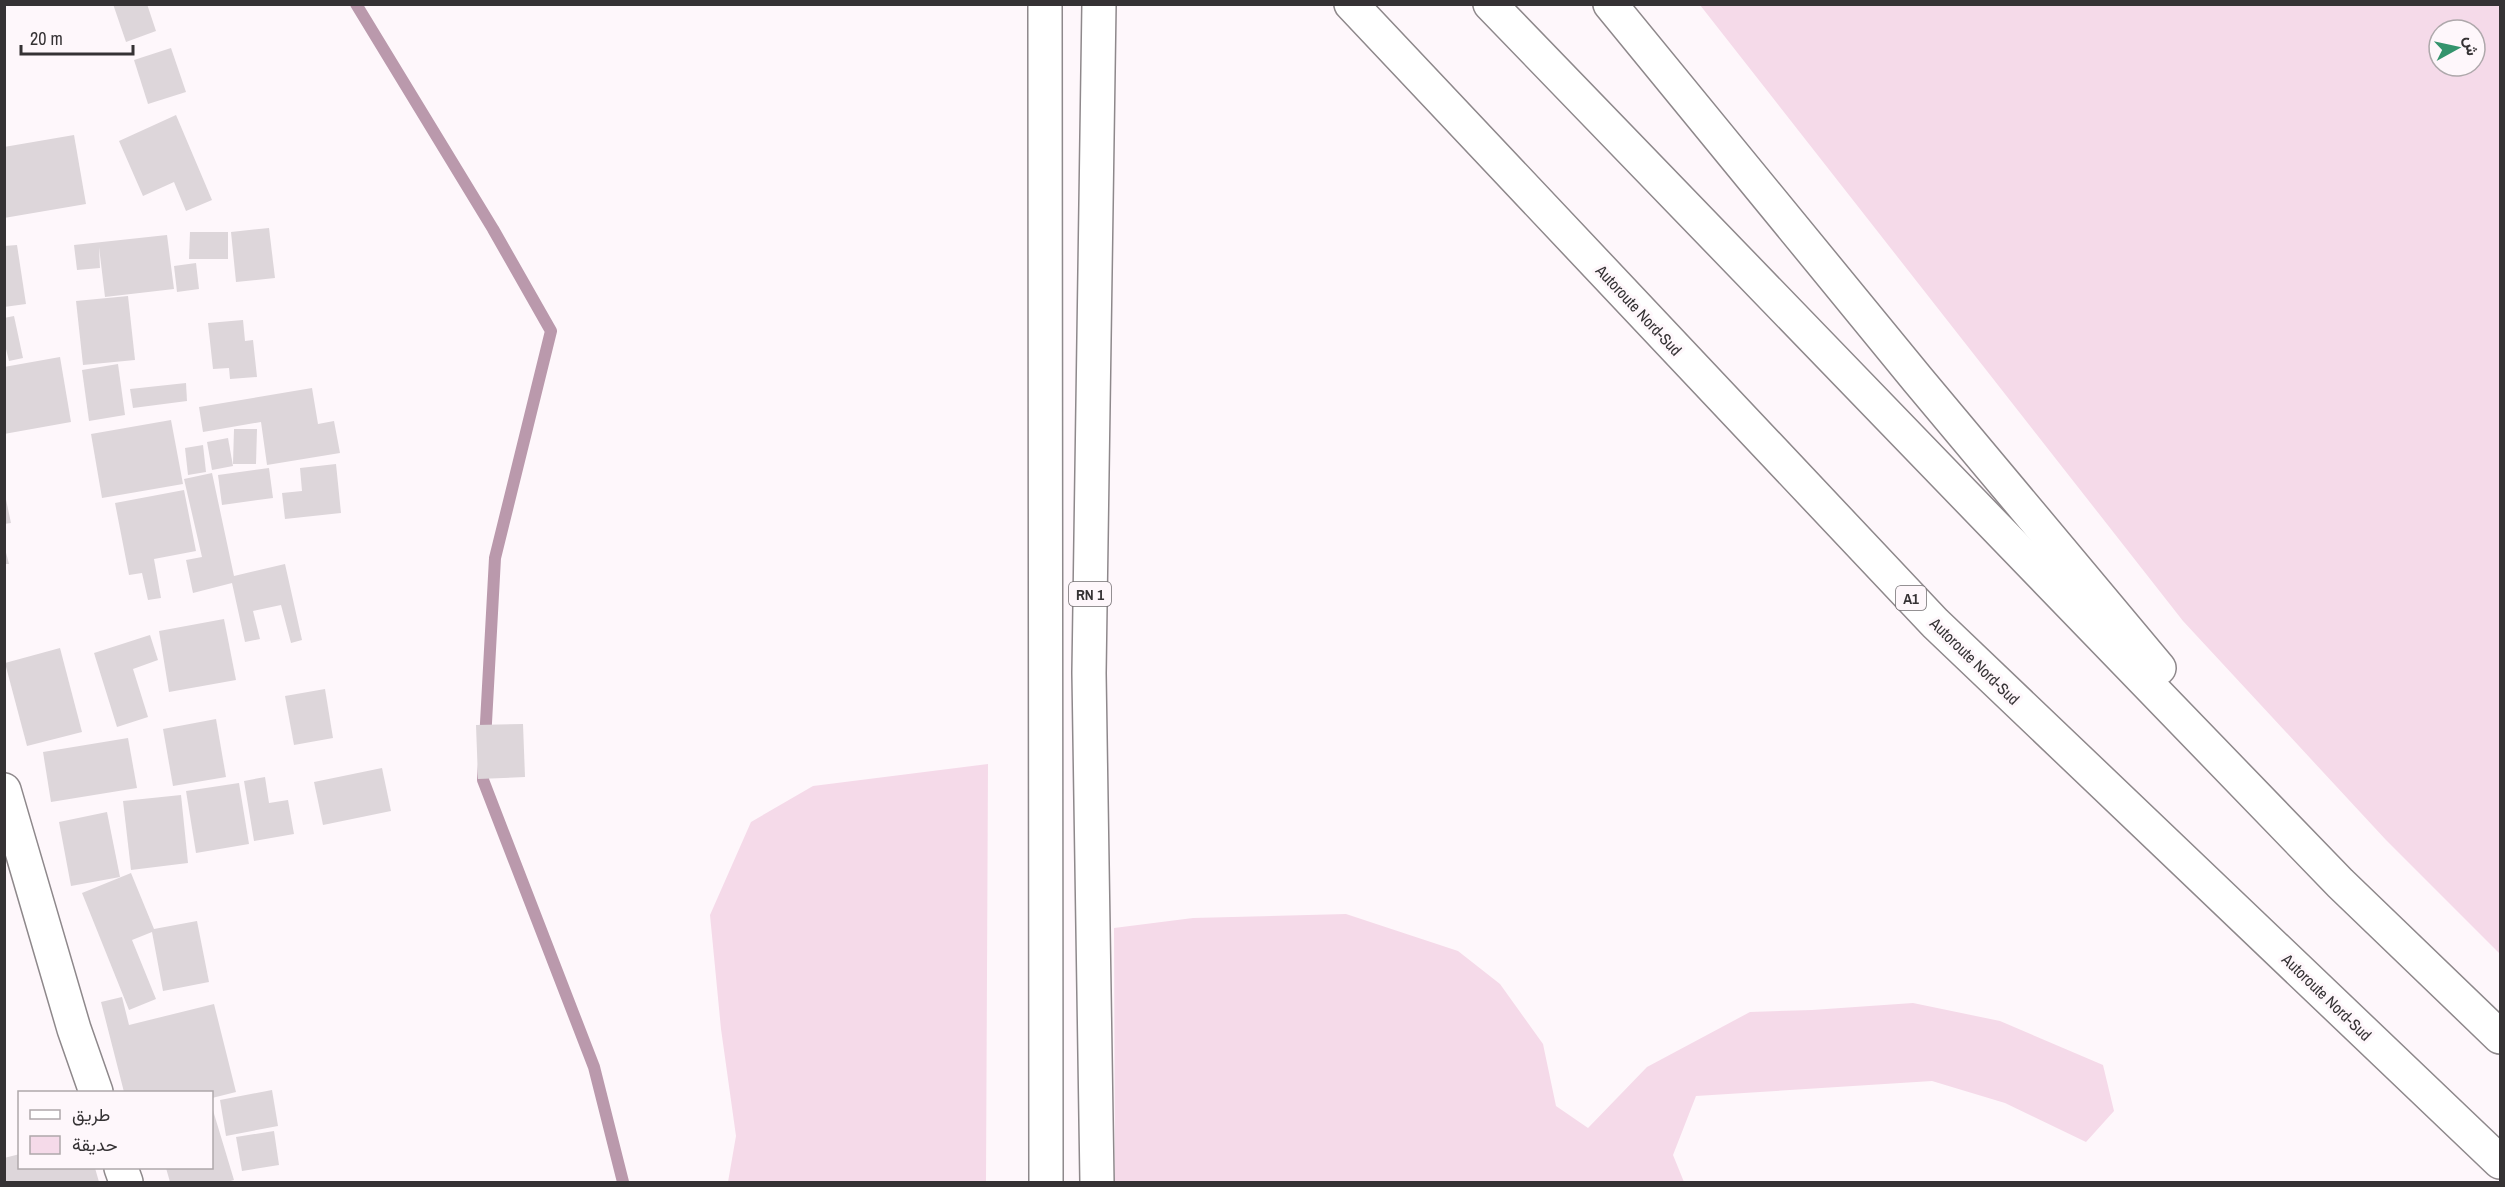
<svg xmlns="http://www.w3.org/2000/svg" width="2505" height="1187" font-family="'Archivo Narrow',Vazirmatn,sans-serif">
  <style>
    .green { fill: #f5dae9; fill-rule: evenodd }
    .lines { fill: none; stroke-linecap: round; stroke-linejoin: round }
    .stream { stroke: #ba99ac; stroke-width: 12 }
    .building { fill: #ddd6da }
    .street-casing { stroke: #8e888b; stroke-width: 36 }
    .primary-casing { stroke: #8e888b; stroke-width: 36 }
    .highway-casing { stroke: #8e888b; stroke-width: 36 }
    .street { stroke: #fff; stroke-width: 33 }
    .primary { stroke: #fff; stroke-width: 33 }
    .highway { stroke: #fff; stroke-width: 33 }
    .labels { text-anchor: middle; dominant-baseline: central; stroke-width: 6; stroke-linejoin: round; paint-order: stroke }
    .shield { fill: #fef7fb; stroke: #716d70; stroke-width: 1.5 }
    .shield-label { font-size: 15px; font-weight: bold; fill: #353234 }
    .street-label { font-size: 16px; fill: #353234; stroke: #fef7fb }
  </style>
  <rect width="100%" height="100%" fill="#fef7fb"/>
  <g class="green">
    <path d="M1700,5H2500V954L2386,840L2183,621ZM2439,30H2475V66H2439Z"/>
    <polygon points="988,764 986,1182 728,1182 736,1136 721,1029 710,915 751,822 813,786"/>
    <polygon points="1346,914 1458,951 1500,984 1543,1044 1556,1106 1588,1128 1647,1067 1750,1012 1812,1010 1913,1003 2000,1021 2103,1065 2114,1111 2086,1142 2005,1103 1932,1081 1696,1096 1673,1155 1684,1182 1115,1182 1114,928 1193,918"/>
  </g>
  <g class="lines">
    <g class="stream">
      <polyline points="356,4 493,229 551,331 495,558 485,741"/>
      <polyline points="484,764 483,780 594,1067 623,1182"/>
    </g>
  </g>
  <g class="building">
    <polygon points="113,4 147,4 156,31 126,42"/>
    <polygon points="171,48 186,92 148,104 134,60"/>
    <polygon points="176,115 212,200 186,211 174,182 143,196 119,141"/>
    <polygon points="74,135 86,204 4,218 4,147"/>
    <polygon points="269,228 275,278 236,282 231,232"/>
    <polygon points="190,232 228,232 228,259 189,259"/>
    <polygon points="167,235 174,289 105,297 99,247 100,268 77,270 74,245"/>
    <polygon points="17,245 26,304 4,307 4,246"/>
    <polygon points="196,263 199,289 177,292 174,266"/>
    <polygon points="128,296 135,360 83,365 76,301"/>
    <polygon points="14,316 23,358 9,361 4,341 4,318"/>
    <polygon points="243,320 245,341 253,340 257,377 230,379 229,368 213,369 208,323"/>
    <polygon points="60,357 71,422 4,434 4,367"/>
    <polygon points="118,364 125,415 89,421 82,370"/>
    <polygon points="186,383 187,401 133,408 130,389"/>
    <polygon points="312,388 318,424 334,421 340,453 267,465 261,422 203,432 199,407"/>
    <polygon points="171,420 183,484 102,498 91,434"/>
    <polygon points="234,429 257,429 256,464 233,464"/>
    <polygon points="228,438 233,466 212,470 207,442"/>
    <polygon points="203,445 206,472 188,475 185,448"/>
    <polygon points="336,464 341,513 285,519 282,493 302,491 300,468"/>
    <polygon points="269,468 273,498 222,505 218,475"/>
    <polygon points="212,473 234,576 285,564 302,640 291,643 281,605 253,611 260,639 245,642 232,583 193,593 186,560 202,557 184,479"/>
    <polygon points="4,490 11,523 4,524"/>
    <polygon points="184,490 196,551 154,559 161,598 148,600 142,573 129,575 115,503"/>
    <polygon points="4,545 9,564 4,564"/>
    <polygon points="224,619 236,680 169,692 159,631"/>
    <polygon points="150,635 158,660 133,669 148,717 117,727 94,653"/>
    <polygon points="60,648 82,732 27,746 5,663"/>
    <polygon points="325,689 333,738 294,745 285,696"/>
    <polygon points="216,719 226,777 173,786 163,729"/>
    <polygon points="523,724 525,777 478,779 476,725"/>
    <polygon points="128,738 137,788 51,802 43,752"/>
    <polygon points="382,768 391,811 323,825 314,782"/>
    <polygon points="265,777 269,803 288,800 294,834 254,841 244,781"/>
    <polygon points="239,783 249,844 196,853 186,791"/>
    <polygon points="181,795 188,863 131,870 123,801"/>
    <polygon points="107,812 120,877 71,886 59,822"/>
    <polygon points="131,873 154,929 197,921 209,982 163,991 152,932 132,940 156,999 129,1010 82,893"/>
    <polygon points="122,997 129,1025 214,1004 236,1092 212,1098 212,1092 124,1092 101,1002"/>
    <polygon points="272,1090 278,1126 226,1136 220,1100"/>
    <polygon points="212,1107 234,1180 227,1182 170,1182 166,1168 212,1168"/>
    <polygon points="274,1131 279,1165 242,1171 236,1137"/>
    <polygon points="20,1154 20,1168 95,1168 99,1182 4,1182 4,1158"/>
  </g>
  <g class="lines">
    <defs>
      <g id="street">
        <polyline points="4,790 74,1029 96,1092"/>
        <polyline points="121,1168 126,1182"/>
      </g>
      <g id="primary">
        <polyline points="1045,4 1046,1182"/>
        <polyline points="1097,1182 1089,673 1099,4"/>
      </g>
      <g id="highway">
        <polyline points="1351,4 1935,623 2500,1162"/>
        <polyline points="1490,4 2340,883 2500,1037"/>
        <polyline points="1610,4 1918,380 2159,668"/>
      </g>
    </defs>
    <use href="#street" class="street-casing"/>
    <use href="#primary" class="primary-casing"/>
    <use href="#highway" class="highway-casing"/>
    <use href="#street" class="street"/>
    <use href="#primary" class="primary"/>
    <use href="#highway" class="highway"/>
  </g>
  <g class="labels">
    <g class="shield">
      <rect x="1069" y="582" width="42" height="24" rx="4.5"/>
      <rect x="1896" y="586" width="30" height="24" rx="4.5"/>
    </g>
    <g class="shield-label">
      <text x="1090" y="594">RN 1</text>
      <text x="1911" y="598">A1</text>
    </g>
    <g class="street-label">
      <text transform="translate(1639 310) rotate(47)">Autoroute Nord-Sud</text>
      <text transform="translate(1975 661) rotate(44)">Autoroute Nord-Sud</text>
      <text transform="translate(2327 997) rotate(44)">Autoroute Nord-Sud</text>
    </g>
  </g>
  <rect width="2505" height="1187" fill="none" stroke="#353234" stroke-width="12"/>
  <rect x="18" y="1091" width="195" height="78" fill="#fef7fb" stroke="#aea8ab" stroke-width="1.5"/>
  <rect x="30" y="1110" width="30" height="9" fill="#ffffff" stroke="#aea8ab" stroke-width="1.5"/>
  <text x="72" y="1121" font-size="18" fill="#353234">طريق</text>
  <rect x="30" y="1136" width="30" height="18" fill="#f5dae9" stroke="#aea8ab" stroke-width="1.5"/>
  <text x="72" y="1151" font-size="18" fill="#353234">حديقة</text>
  <g transform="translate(2457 48) rotate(82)"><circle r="28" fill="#fef7fb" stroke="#aea8ab" stroke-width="1.5"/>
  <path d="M0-4.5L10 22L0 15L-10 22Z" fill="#34946d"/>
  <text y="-9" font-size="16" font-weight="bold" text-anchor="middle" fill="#353234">ش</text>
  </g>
  <path d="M21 45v9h112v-9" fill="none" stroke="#353234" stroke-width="3"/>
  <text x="30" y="45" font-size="18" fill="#353234" stroke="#fef7fb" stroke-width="4.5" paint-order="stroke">20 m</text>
</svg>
